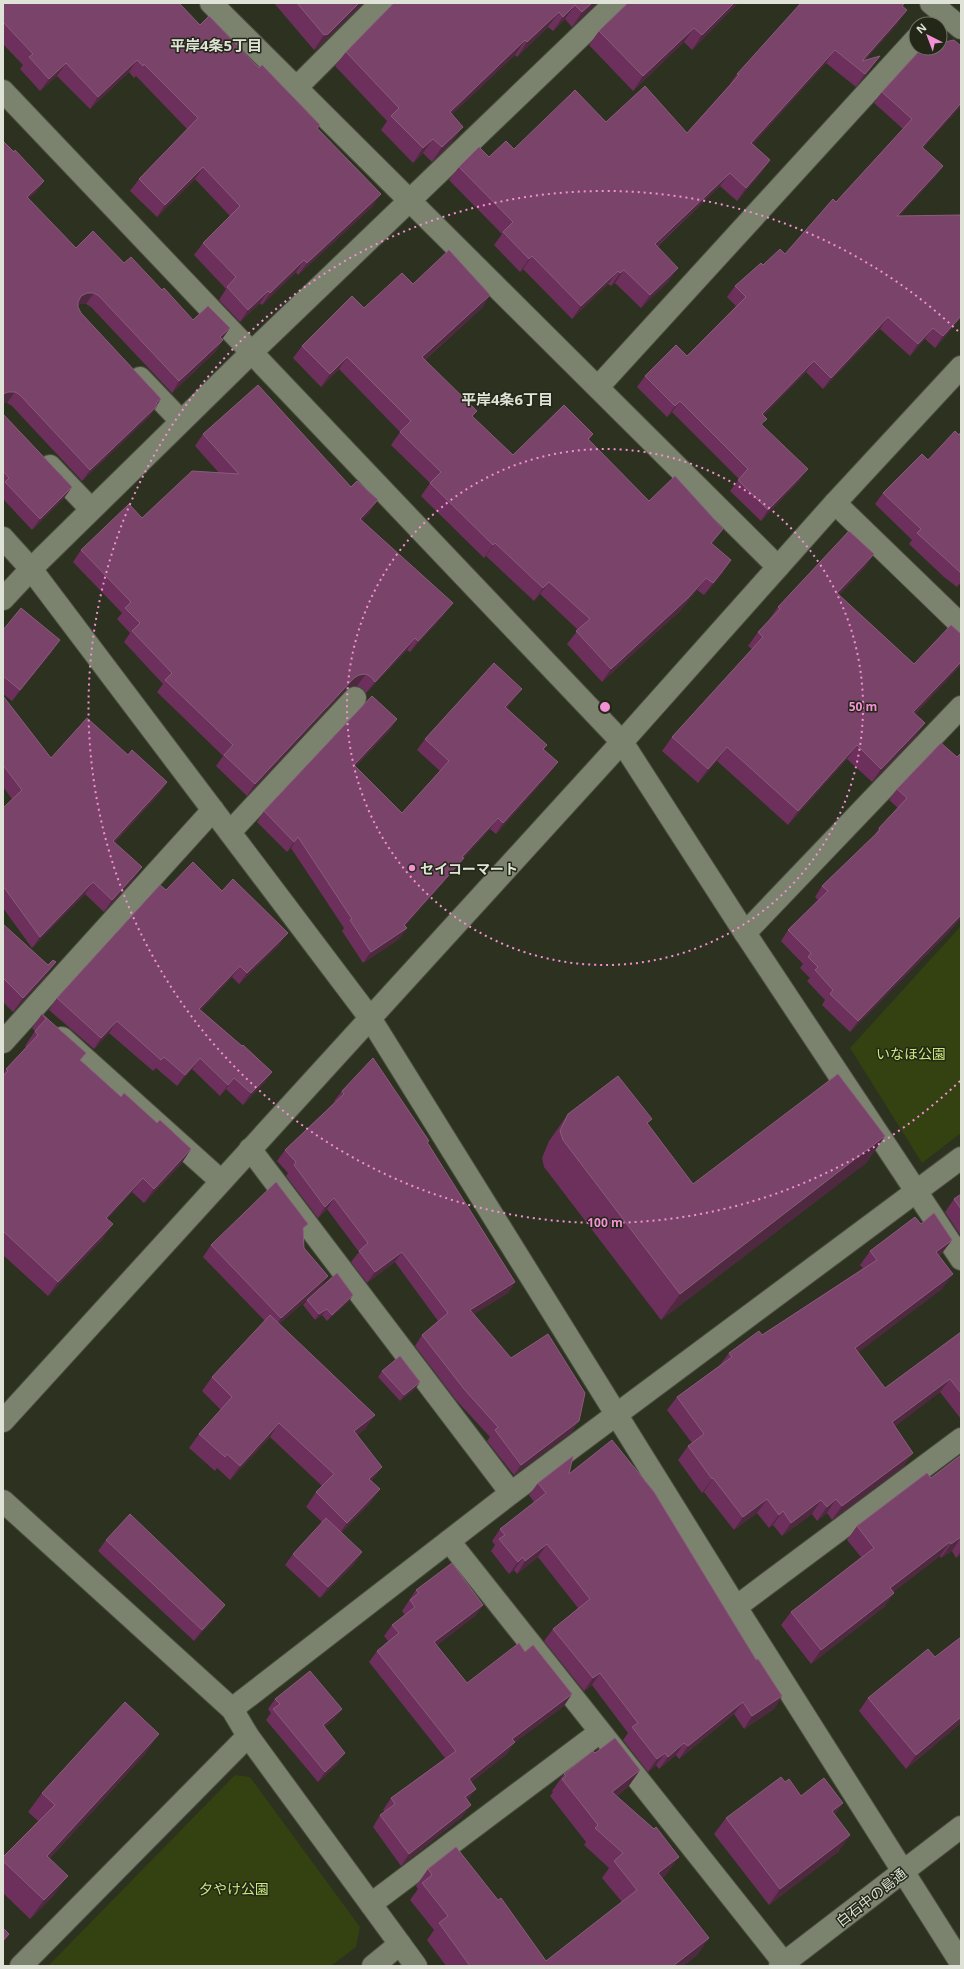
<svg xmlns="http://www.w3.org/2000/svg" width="964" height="1969" font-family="'Open Sans','Noto Sans JP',sans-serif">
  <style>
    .green { fill: #344110 }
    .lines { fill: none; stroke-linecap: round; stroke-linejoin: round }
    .minor-casing { stroke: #494d3f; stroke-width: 24 }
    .minor { stroke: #7b826e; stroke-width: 22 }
    .wall { fill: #6d305c }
    .shaded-wall { fill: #4e293f }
    .building { fill: #7a4369; stroke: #895c7b }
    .ring { fill: none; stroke: #f391d5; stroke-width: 2; stroke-dasharray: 2 4 }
    .poi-dot { fill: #f391d5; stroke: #222717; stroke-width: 1.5 }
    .labels { text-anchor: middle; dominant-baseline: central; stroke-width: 3; stroke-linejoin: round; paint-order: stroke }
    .poi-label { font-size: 14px; font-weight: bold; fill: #dee2d7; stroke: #222717; text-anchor: start }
    .park-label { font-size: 14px; fill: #caeb7c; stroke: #222717 }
    .street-label { font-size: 14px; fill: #dee2d7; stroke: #222717 }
    .neighbourhood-label { font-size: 15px; font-weight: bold; fill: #dee2d7; stroke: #222717 }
    .centre { fill: #f391d5; stroke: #222717; stroke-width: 2 }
    .ring-label { font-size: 12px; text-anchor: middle; font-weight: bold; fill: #f391d5; stroke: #222717; stroke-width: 3; stroke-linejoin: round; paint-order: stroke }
  </style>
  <rect width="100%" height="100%" fill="#2c3120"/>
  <g class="green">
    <polygon points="961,926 961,1133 922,1163 850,1048"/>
    <polygon points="235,1775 250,1777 360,1927 356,1947 331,1966 48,1966"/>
  </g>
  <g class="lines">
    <defs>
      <g id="minor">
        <polyline points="211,3 778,567"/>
        <polyline points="931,3 961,28"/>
        <polyline points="296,88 381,3"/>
        <polyline points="3,91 622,742 745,933 961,1259"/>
        <polyline points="140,378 181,421"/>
        <polyline points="598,387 916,39"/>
        <polyline points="50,466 91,509"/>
        <polyline points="835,503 961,625"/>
        <polyline points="3,538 31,569 370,1018 736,1607 961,1963"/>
        <polyline points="3,599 31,569 251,353 615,3"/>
        <polyline points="230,832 355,698"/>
        <polyline points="745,933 961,707"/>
        <polyline points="62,1038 221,1181"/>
        <polyline points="3,1042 213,810"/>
        <polyline points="250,1149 511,1493"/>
        <polyline points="3,1421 622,742 835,503 961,367"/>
        <polyline points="3,1501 232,1709 248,1736 416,1966"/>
        <polyline points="449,1541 784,1963"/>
        <polyline points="736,1607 961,1439"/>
        <polyline points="232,1709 511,1493 961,1158"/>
        <polyline points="371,1904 600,1732"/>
        <polyline points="21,1966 248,1736"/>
        <polyline points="373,1966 400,1944"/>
        <polyline points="780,1966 961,1827"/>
      </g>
    </defs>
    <use href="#minor" class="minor-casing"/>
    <use href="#minor" class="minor"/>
  </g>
  <g class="wall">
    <polygon points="3,3 200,25 259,68 320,125 317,129 373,206 298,275 296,272 262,305 260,303 240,322 219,300 226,289 194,255 203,243 230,216 195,179 157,217 130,191 139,179 187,129 136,76 134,78 129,72 90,109 57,76 40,91 20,69 23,65 3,44"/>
    <polygon points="274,3 363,3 318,48 314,50"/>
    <polygon points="393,3 597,3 572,27 565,19 553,31 548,27 517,57 515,55 452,114 453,141 432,162 423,153 413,163 381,130 387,121 335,66 346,52 393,4"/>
    <polygon points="627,3 738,3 692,50 684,42 633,91 589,45 599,31 627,4"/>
    <polygon points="903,6 898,23 865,60 871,69 856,87 826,63 753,144 770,160 761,173 737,201 720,186 657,247 669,281 641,308 615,283 611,286 608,284 572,319 523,269 520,272 494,245 502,234 449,180 459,167 606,122 687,133 728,87 737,74"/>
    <polygon points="961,46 961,106 923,148 943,166 935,177 899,216 961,215 961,317 956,324 935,348 925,339 910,356 880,329 823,389 806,372 764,415 762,425 800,480 761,521 730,491 739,479 672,412 667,417 637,387 645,376 687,356 736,306 727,297 735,286 763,265 785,254 836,202 903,129 874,103 882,92"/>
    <polygon points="3,141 14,152 44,181 36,192 28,199 76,248 124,263 162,290 193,320 230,328 222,339 223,340 215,352 172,393 91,307 86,304 80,304 78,305 78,307 81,313 161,399 150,416 82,481 12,406 7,403 3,403"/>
    <polygon points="413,284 490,295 482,308 425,360 473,417 513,455 593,434 589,440 649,501 723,529 712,544 723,573 704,595 697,590 680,611 602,682 567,644 578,630 540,594 534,601 486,556 484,558 421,496 430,483 391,445 400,432 339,369 321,387 293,358 302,346 364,308"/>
    <polygon points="3,414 72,487 64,498 32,530 3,499"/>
    <polygon points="961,432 961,586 959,584 957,587 944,577 909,544 912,540 875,504 883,493 928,460"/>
    <polygon points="203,434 370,512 362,520 444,615 410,652 407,650 366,693 363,689 357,686 351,686 346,689 247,796 216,766 223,756 157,692 163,684 124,642 130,633 117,619 122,613 73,562 81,550 142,518 219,473 195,446"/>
    <polygon points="874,554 864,568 839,595 914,664 961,665 915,714 925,723 915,737 872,782 847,759 788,825 717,761 698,783 662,751 672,737 752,649 748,646 758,632 768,621 778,607"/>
    <polygon points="3,630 52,652 12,701 3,694"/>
    <polygon points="3,696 51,758 128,755 167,782 159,794 115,842 134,879 104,912 85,894 32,948 3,908 3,808 12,799 3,787"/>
    <polygon points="514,699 507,708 547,745 544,749 550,773 496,834 490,829 463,859 456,868 405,926 407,928 399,939 363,963 342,931 344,928 291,848 287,852 257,822 264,811 397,719 390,730 355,767 402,813 440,771 417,750 425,739"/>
    <polygon points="961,753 961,918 947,934 850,1032 822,1005 825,1000 807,981 810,978 800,968 803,964 781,941 788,930 818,900 815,897 822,886 874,836 879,828 898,808 889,800 897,789 957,757"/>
    <polygon points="166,890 222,891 280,944 239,984 232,977 201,1010 272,1072 264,1083 243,1105 226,1089 220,1096 192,1069 177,1086 156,1068 153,1071 109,1033 94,1049 49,1010 57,998"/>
    <polygon points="3,924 46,976 13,1012 3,1002"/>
    <polygon points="42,1014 81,1061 121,1097 191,1149 181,1164 144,1203 132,1192 107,1219 103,1239 48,1296 3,1255 3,1074 6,1069 26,1047 25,1046 35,1031 32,1028"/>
    <polygon points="342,1091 428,1143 515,1282 508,1293 474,1314 572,1432 514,1475 487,1441 490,1437 456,1400 415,1346 422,1335 438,1321 395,1262 367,1283 351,1262 359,1252 327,1209 318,1218 286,1176 288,1173 277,1161 285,1150 335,1102 334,1101"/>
    <polygon points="568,1114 648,1124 693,1184 885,1136 866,1163 661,1320 544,1167 542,1158 549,1141"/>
    <polygon points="961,1194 961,1236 945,1212 954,1199"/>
    <polygon points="921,1224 952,1240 942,1253 939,1256 943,1288 858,1352 885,1388 961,1332 961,1419 940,1392 895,1426 904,1466 832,1520 827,1513 817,1521 812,1514 782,1536 773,1525 769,1528 757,1513 734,1530 704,1492 702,1493 678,1460 688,1446 692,1443 667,1410 677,1397 720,1365 729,1353 762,1335 863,1268 860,1265 870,1251"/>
    <polygon points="303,1229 304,1248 320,1288 279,1324 375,1415 365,1429 357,1435 372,1482 380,1489 370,1503 341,1533 362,1552 354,1564 320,1598 285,1565 293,1554 322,1522 306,1507 316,1492 322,1486 270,1437 230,1480 217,1468 215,1471 189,1448 199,1434 221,1410 202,1391 212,1377 265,1321 203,1257 211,1245"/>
    <polygon points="307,1300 349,1301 327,1321 322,1315 315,1320 303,1305"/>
    <polygon points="382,1371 416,1388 400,1401 378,1377"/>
    <polygon points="961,1455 961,1555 956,1558 952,1551 941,1558 940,1556 893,1592 894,1593 884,1607 811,1664 781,1625 791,1612 861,1557 847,1540 857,1526 931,1478"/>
    <polygon points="569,1474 756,1660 782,1696 774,1709 744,1729 734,1714 679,1759 676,1755 659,1769 656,1765 648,1772 623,1740 628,1733 592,1685 584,1691 544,1641 553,1629 578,1608 538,1557 517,1574 514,1570 509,1574 491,1551 495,1545 492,1541 500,1529 534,1502 529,1495 538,1483"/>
    <polygon points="106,1540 217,1616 194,1641 98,1551"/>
    <polygon points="416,1590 483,1605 475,1616 437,1645 467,1683 564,1706 514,1743 507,1754 471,1782 468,1800 463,1816 401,1866 373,1827 380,1815 385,1812 383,1810 391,1798 445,1758 369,1662 377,1651 388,1641 384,1636 392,1625 405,1615 402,1611"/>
    <polygon points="961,1637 961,1723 906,1769 859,1711 868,1698 935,1657"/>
    <polygon points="275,1699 342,1709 334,1719 325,1727 338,1764 318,1782 266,1720 271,1713 268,1709"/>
    <polygon points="146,1753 50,1858 54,1895 30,1919 3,1893 3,1857 38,1821 28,1812 42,1793"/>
    <polygon points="595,1753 640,1770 628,1787 617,1796 667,1874 662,1878 709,1938 697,1955 683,1966 446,1966 427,1940 434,1930 410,1900 418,1889 416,1886 428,1869 546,1961 622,1902 602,1878 609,1868 584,1845 586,1842 550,1796 553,1792 552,1791 564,1774"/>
    <polygon points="785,1782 801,1796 843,1803 834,1815 850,1835 838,1852 769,1905 714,1834 726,1818"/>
  </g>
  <g class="shaded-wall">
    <polygon points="359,3 363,3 318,48 314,50 324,35"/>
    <polygon points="592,3 597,3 572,27 582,12"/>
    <polygon points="734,3 738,3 692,50 702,35"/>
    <polygon points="575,5 565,19 553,31 563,17"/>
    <polygon points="907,10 898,23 858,68 862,61"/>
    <polygon points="559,12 548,27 517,57 527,42"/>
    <polygon points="694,28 684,42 633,91 643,76"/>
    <polygon points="525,40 515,55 440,126 450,112"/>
    <polygon points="835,50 826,63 742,156 751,143"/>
    <polygon points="880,56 871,69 856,87 865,74"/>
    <polygon points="137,60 129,72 90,109 98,97"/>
    <polygon points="66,63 57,76 40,91 49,79"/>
    <polygon points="961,103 961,106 914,158 922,147"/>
    <polygon points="463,127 453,141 432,162 442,147"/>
    <polygon points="433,139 423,153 413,163 423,148"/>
    <polygon points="770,160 761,173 737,201 746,188"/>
    <polygon points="943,166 935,177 889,228 897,216"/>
    <polygon points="203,167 195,179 157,217 165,205"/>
    <polygon points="730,173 720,186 645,257 655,244"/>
    <polygon points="44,181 36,192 19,208 27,197"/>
    <polygon points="381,194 373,206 298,275 307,263"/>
    <polygon points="532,256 523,269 520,272 529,259"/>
    <polygon points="304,260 296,272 262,305 270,293"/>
    <polygon points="678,268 669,281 641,308 650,295"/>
    <polygon points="624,270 615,283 611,286 620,273"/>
    <polygon points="618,271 608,284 572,319 581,306"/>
    <polygon points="268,291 260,303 240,322 248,310"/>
    <polygon points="87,293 94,293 86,304 80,304 73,307 81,296"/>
    <polygon points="490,295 482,308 413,370 422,357"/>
    <polygon points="961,316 956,324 935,348 943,336"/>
    <polygon points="888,317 880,329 823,389 831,378"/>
    <polygon points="230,328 222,339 220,337"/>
    <polygon points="933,328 925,339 910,356 918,344"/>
    <polygon points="223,340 215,352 172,393 179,381"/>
    <polygon points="347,357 339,369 321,387 330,374"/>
    <polygon points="814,361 806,372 754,425 762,414"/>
    <polygon points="8,392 15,392 7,403 3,403 3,394"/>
    <polygon points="161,399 154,408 158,405 150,416 82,481 90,470"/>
    <polygon points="680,401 672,412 667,417 675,406"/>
    <polygon points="808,469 800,480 761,521 768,510"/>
    <polygon points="72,487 64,498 32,530 40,519"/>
    <polygon points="378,500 370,512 352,530 360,519"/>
    <polygon points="723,529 714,541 702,555 711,543"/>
    <polygon points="495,543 486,556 484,558 493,545"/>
    <polygon points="874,554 864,568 828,607 837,593"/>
    <polygon points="731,560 723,573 704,595 713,583"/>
    <polygon points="706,578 697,590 680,611 602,682 611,669"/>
    <polygon points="549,582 540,594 534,601 543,588"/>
    <polygon points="453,603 444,615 410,652 418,641"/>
    <polygon points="415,638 407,650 366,693 375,682"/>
    <polygon points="60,640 52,652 12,701 20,690"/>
    <polygon points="961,662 961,665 903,726 913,712"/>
    <polygon points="366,674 357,686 351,686 346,689 247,796 255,784 354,678 359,675"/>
    <polygon points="522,689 514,699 498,718 505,707"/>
    <polygon points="397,719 390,730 346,776 354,765"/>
    <polygon points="925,723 915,737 872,782 881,769"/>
    <polygon points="857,745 847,759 788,825 798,811"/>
    <polygon points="727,747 717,761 698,783 708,769"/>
    <polygon points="558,762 550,773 496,834 503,823"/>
    <polygon points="167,782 159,794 105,852 113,841"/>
    <polygon points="498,818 490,829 463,859 456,868 398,934 407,928 399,939 363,963 371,952 404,925 462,857"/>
    <polygon points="298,837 291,848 287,852 294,842"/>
    <polygon points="142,867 134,879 104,912 112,900"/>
    <polygon points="93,882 85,894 32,948 40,937"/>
    <polygon points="961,915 961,918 947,934 850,1032 858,1021"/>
    <polygon points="288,933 280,944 239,984 247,973"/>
    <polygon points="56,962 46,976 13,1012 23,998"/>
    <polygon points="240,966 232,977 191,1020 199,1009"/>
    <polygon points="117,1021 109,1033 94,1049 101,1038"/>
    <polygon points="200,1058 192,1069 177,1086 185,1075"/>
    <polygon points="272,1072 264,1083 243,1105 251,1093"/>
    <polygon points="234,1078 226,1089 220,1096 228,1085"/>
    <polygon points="885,1136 866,1163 661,1320 680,1294"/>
    <polygon points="191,1149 181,1164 144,1203 154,1189"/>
    <polygon points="143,1178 132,1192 96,1232 106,1218"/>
    <polygon points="334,1198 327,1209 318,1218 325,1207"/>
    <polygon points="113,1224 103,1239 48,1296 58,1282"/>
    <polygon points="952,1240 942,1253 926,1266 936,1252"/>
    <polygon points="402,1252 395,1262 367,1283 375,1272"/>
    <polygon points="953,1274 943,1288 846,1362 855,1348"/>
    <polygon points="328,1276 320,1288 273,1329 281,1318"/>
    <polygon points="515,1282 508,1293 463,1321 470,1310"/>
    <polygon points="353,1295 349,1301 327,1321 332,1315"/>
    <polygon points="327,1309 322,1315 315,1320 319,1314"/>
    <polygon points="950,1379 940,1392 883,1436 892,1422"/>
    <polygon points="420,1382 416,1388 400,1401 404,1395"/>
    <polygon points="375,1415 365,1429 344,1445 354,1431"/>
    <polygon points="579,1421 572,1432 514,1475 521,1465"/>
    <polygon points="279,1423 270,1437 230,1480 240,1466"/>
    <polygon points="913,1453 904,1466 832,1520 842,1506"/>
    <polygon points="382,1467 372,1481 359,1493 369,1479"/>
    <polygon points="713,1478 704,1492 702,1493 712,1479"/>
    <polygon points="380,1489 370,1503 337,1537 347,1523"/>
    <polygon points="767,1499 757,1513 734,1530 743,1517"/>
    <polygon points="836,1499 827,1513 817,1521 827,1507"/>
    <polygon points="821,1500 812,1514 782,1536 791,1523"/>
    <polygon points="783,1511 773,1525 769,1528 779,1515"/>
    <polygon points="961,1537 952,1551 941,1558 951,1544"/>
    <polygon points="950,1542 940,1556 880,1602 890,1588"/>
    <polygon points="547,1544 538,1557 517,1574 525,1561"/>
    <polygon points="961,1551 961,1555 956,1558"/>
    <polygon points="362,1552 354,1564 320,1598 328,1587"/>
    <polygon points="523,1557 514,1570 509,1574 518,1562"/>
    <polygon points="894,1593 884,1607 811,1664 821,1650"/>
    <polygon points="225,1605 217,1616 194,1641 202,1630"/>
    <polygon points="483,1605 475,1616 426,1654 434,1642"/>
    <polygon points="600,1673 592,1685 584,1691 593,1678"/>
    <polygon points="572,1694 564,1706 514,1743 507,1754 461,1791 469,1779 512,1739"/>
    <polygon points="782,1696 774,1709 744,1729 752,1716"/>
    <polygon points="743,1702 734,1714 679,1759 688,1746"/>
    <polygon points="342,1709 334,1719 315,1735 323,1725"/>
    <polygon points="961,1717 961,1723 906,1769 916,1755"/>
    <polygon points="159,1734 146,1753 34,1875 47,1856"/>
    <polygon points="684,1743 676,1755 659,1769 668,1757"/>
    <polygon points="345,1753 338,1764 318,1782 325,1772"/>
    <polygon points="665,1753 656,1765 648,1772 657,1759"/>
    <polygon points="640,1770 628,1787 600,1809 612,1792"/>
    <polygon points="476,1789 468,1800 465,1797"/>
    <polygon points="843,1803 832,1819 832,1811"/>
    <polygon points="471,1805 463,1816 401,1866 409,1854"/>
    <polygon points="850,1835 838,1852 769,1905 780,1889"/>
    <polygon points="679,1857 667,1874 646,1890 658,1873"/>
    <polygon points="68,1876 54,1895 30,1919 44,1900"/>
    <polygon points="9,1934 3,1943 3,1941"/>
    <polygon points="709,1938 697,1955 683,1966 673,1966"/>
  </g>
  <g class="building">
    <polygon points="3,3 179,3 200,25 209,16 259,68 262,65 320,125 317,128 381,194 307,263 304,260 270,293 268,291 248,310 227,287 236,277 203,243 240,206 203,167 165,205 139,179 198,118 144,64 143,66 137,60 98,97 66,63 49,79 29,57 33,54 3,22"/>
    <polygon points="297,3 359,3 328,34 324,35"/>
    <polygon points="394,3 592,3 582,12 575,5 563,17 559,12 527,42 525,40 450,112 463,127 442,147 433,139 423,148 391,116 399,108 346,52"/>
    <polygon points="628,3 734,3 702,35 694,28 643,76 599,31"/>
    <polygon points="801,3 905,3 902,6 907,10 862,61 880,56 865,74 835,50 751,143 770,160 746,188 730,173 655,244 678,268 650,295 624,270 620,273 618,271 581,306 532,256 529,259 503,232 513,222 459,167 479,147 489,157 506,141 514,149 575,90 606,122 645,86 687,133 739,75 737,74"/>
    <polygon points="954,40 961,46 961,103 922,147 943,166 897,216 961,215 961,307 960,309 961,310 961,316 943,336 933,328 918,344 888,317 831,378 814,361 762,414 767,419 761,424 808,469 768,510 738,480 748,469 680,401 675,406 645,376 676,345 687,356 746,297 735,286 761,263 763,265 780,249 785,254 833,199 836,202 912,119 882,92 922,48 940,48 940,43"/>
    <polygon points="3,141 14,152 15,150 44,181 27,197 76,248 93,231 124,263 131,257 162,290 164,288 193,320 208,306 230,328 220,337 223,340 179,381 99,296 94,293 87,293 81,296 78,302 78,307 81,313 161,399 156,403 158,405 90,470 20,395 15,392 8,392 3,394"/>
    <polygon points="449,250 490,295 422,357 477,411 472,416 513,455 564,405 593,434 588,439 649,501 675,476 723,529 711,543 731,560 713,583 706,578 688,598 611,669 576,631 590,619 549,582 543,588 495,543 493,545 430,483 441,472 400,432 411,421 347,357 330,374 302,346 352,296 364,308 402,273 413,284"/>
    <polygon points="258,385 351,487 357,481 378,500 360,519 453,603 418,641 415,638 375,682 371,677 366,674 359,675 354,678 255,784 224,755 233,745 165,680 172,673 132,631 140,623 125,608 131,602 81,550 129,504 142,518 192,471 239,474 203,434"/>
    <polygon points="3,414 72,487 40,519 5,482 9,478 3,471"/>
    <polygon points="955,431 959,435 961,432 961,573 917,533 921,529 883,493 922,454 928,460"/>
    <polygon points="849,531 874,554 837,593 914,664 951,625 961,634 961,662 913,712 925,723 881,769 857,745 798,811 727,747 708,769 672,737 763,637 758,632 780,609 778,607"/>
    <polygon points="21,608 60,640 20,690 3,676 3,630"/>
    <polygon points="494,663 522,689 505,707 547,745 543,749 558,762 503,823 498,818 462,857 464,858 404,925 407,928 371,952 350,920 352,919 298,837 294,842 264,811 372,696 397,719 354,765 402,813 449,761 425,739"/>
    <polygon points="3,696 51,758 87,718 128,755 132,750 167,782 113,841 142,867 112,900 93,882 40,937 3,886 3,808 22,790 3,765"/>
    <polygon points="941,743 957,757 961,753 961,915 858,1021 830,994 833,990 815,970 818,967 808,957 811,953 788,930 828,891 822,886 880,830 879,828 907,798 897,789"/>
    <polygon points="193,862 222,891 233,879 288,933 247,973 240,966 199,1009 242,1046 243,1045 272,1072 251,1093 234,1078 228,1085 200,1058 185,1075 164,1057 161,1060 117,1021 101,1038 57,998 160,885 166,890"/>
    <polygon points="3,924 48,965 53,960 56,962 23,998 3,978"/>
    <polygon points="42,1014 86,1053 80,1060 121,1097 124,1093 157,1123 160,1120 191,1149 154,1189 143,1178 106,1218 113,1224 58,1282 4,1232 3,1234 3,1076 8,1071 6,1069 38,1035 35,1031 46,1019"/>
    <polygon points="373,1058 429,1141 427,1142 515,1282 470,1310 511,1358 548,1334 585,1393 579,1421 521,1465 495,1430 498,1427 464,1389 422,1335 448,1313 402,1252 375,1272 359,1251 368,1243 334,1198 325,1207 294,1165 296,1162 285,1150 344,1094 342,1091"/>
    <polygon points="838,1074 885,1136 680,1294 563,1140 560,1131 568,1114 618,1076 652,1119 647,1123 693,1184"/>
    <polygon points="276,1182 308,1224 303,1228 304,1248 328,1276 281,1318 211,1245"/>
    <polygon points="961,1194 961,1209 954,1199"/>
    <polygon points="934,1213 952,1240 936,1252 953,1274 855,1348 885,1388 961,1332 961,1393 950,1379 892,1422 913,1453 842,1506 836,1499 827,1507 821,1500 791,1523 783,1511 779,1515 767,1499 743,1517 713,1478 712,1479 688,1446 704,1434 677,1397 732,1357 729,1353 759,1331 762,1335 877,1260 870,1251 915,1217 921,1224"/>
    <polygon points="337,1273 353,1295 332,1315 327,1309 319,1314 307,1300"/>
    <polygon points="270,1315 375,1415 354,1431 382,1467 369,1479 380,1489 347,1523 316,1492 334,1474 279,1423 240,1466 227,1454 225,1457 199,1434 232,1397 212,1377"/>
    <polygon points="400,1356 420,1382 404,1395 382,1371"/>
    <polygon points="612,1440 654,1492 756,1660 758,1659 782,1696 752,1716 743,1702 688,1746 684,1743 668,1757 665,1753 657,1759 632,1727 638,1723 600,1673 593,1678 553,1629 590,1599 547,1544 525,1561 523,1557 518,1562 499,1539 505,1535 500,1529 546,1493 538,1483 573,1456 569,1474"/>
    <polygon points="961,1455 961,1537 951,1544 950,1542 890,1588 894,1593 821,1650 791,1612 874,1548 857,1526 927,1473 931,1478"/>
    <polygon points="130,1514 225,1605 202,1630 106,1540"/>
    <polygon points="326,1518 362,1552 328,1587 293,1554"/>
    <polygon points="452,1563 483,1605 434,1642 467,1683 519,1643 525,1652 533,1645 572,1694 512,1739 515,1742 469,1779 476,1789 465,1797 471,1805 409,1854 380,1815 395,1804 391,1798 456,1751 377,1651 399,1633 392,1625 415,1607 410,1600 419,1593 416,1590"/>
    <polygon points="961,1637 961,1717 916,1755 868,1698 928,1649 935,1657"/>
    <polygon points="310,1671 342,1709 323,1725 345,1753 325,1772 273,1709 280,1704 275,1699"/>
    <polygon points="125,1702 159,1734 47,1856 68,1876 44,1900 3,1861 3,1857 55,1805 42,1793"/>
    <polygon points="615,1738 640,1770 612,1792 654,1829 656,1827 679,1857 658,1873 709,1938 673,1966 470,1966 439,1923 448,1916 422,1883 432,1875 428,1869 456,1847 498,1900 501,1898 546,1961 637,1890 614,1861 623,1853 595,1828 598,1825 562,1779 566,1776 564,1774 593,1751 595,1753"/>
    <polygon points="781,1777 785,1782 789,1779 801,1796 824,1778 843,1803 832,1811 850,1835 780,1889 726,1818"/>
    <polygon points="3,1928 9,1934 3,1941"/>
  </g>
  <g class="ring">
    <circle cx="605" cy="707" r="258"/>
    <path d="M960 1081A516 516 0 1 1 960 333"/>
  </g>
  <circle class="poi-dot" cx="412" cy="868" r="4"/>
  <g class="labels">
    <g class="poi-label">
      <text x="420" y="868">セイコーマート</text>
    </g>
    <g class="park-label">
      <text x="911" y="1053">いなほ公園</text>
      <text x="234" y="1888">夕やけ公園</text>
    </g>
    <g class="street-label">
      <text transform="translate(871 1897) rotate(-38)">白石中の島通</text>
    </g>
    <g class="neighbourhood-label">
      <text x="216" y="45">平岸4条5丁目</text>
      <text x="507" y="399">平岸4条6丁目</text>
    </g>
  </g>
  <circle cx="605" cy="707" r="6" class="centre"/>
  <g class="ring-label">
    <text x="863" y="711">50 m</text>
    <text x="605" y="1227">100 m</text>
  </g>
  <rect width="964" height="1969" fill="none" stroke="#dee2d7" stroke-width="8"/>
  <g transform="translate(928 36) rotate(318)"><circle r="19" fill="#222717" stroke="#6d7264"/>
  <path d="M0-3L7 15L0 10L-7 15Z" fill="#f391d5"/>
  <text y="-6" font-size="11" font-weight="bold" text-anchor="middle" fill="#dee2d7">N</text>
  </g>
</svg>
